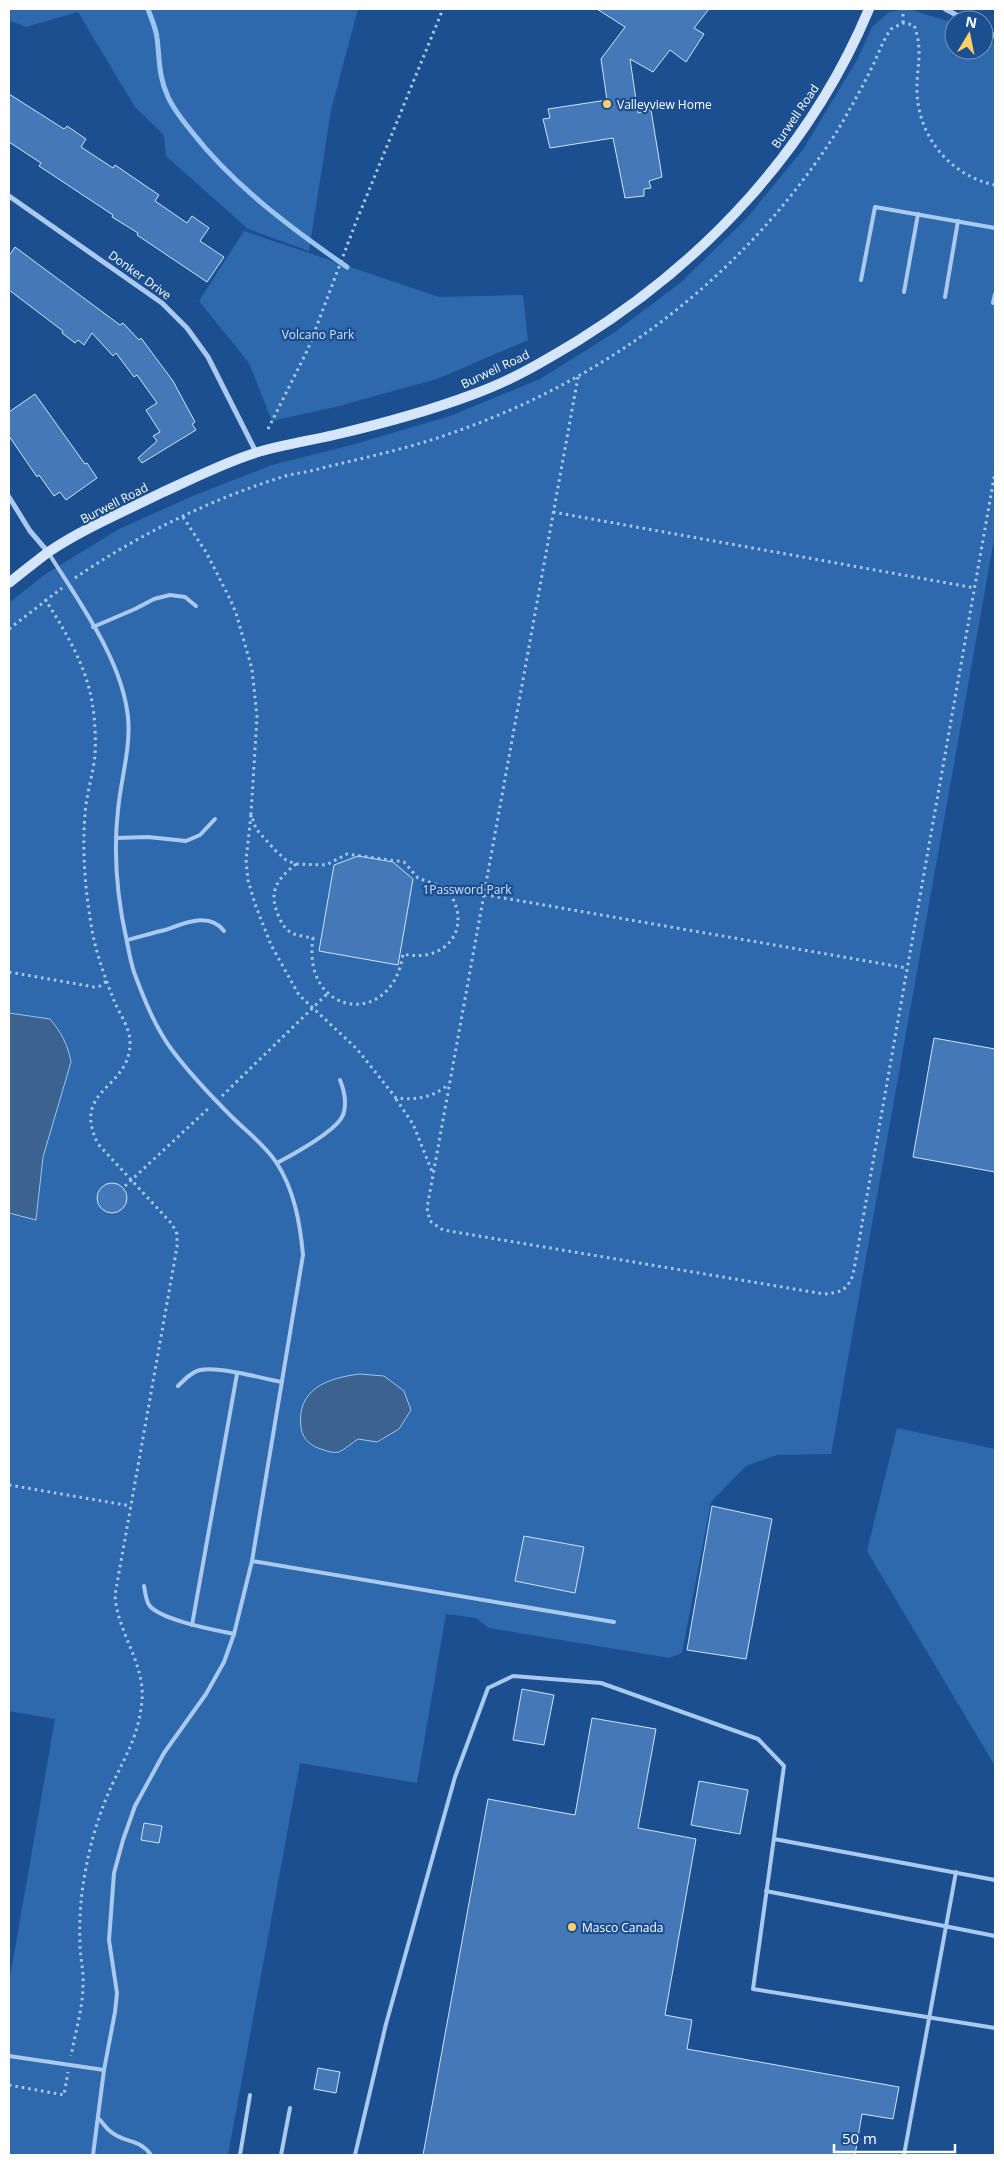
<svg xmlns="http://www.w3.org/2000/svg" width="1004" height="2164" font-family="'Open Sans',sans-serif">
  <style>
    .green { fill: #2e69ad }
    .water { fill: #3c6290; stroke: #9cc4f0 }
    .lines { fill: none; stroke-linecap: round; stroke-linejoin: round }
    .stream { stroke: #9cc4f0; stroke-width: 5 }
    .building { fill: #4478b7; stroke: #cfe3fa }
    .path { stroke: #a9c9ee; stroke-width: 3; stroke-dasharray: 2.5 4; stroke-linecap: butt }
    .lane { stroke: #a9c9ee; stroke-width: 4 }
    .street { stroke: #a9c9ee; stroke-width: 5 }
    .secondary { stroke: #d6e6fa; stroke-width: 10 }
    .poi-dot { fill: #ffd166; stroke: #1b4f8f; stroke-width: 2 }
    .labels { text-anchor: middle; dominant-baseline: central; stroke-width: 4.5; stroke-linejoin: round; paint-order: stroke }
    .poi-label { font-size: 12px; fill: #fff; stroke: #1b4f8f; text-anchor: start }
    .street-label { font-size: 12px; fill: #fff; stroke: #1b4f8f }
    .park-label { font-size: 12px; fill: #cfe3fa; stroke: #1b4f8f }
  </style>
  <rect width="100%" height="100%" fill="#1b4f8f"/>
  <g class="green">
    <polygon points="9,9 358,9 331,110 309,251 248,229 166,156 164,135 135,107 78,12 26,27 9,20"/>
    <polygon points="908,9 954,23 954,50 984,50 984,37 995,44 995,534 831,1454 777,1455 746,1466 711,1502 682,1653 669,1658 489,1628 476,1618 446,1614 417,1783 300,1763 228,2155 9,2155 9,1983 55,1719 9,1711 9,603 44,575 119,529 195,495 272,465 355,444 450,416 540,379 615,332 680,283 746,219 804,148 857,60 872,27 889,12"/>
    <polygon points="244,231 439,297 523,295 528,340 437,379 335,407 272,421 249,363 199,301"/>
    <polygon points="897,1428 995,1449 995,1766 867,1551"/>
  </g>
  <g class="water">
    <path d="M9,1013L50,1019C61,1032 68,1045 71,1062L43,1157L36,1220L9,1213Z"/>
    <path d="M360,1374L384,1376L404,1391L411,1410L399,1429L377,1442L358,1439C352,1443 345,1449 339,1452C334,1453 329,1452 324,1450C313,1447 303,1441 301,1428C296,1389 327,1378 360,1374Z"/>
  </g>
  <g class="lines">
    <path class="stream" d="M148,9C151,18 156,28 157,38C160,61 158,74 168,97C174,110 183,121 192,132C234,186 291,228 347,267"/>
  </g>
  <g class="building">
    <polygon points="597,9 709,9 694,28 704,34 686,62 670,50 653,72 630,59 638,113 651,110 662,177 649,181 651,188 644,189 644,196 625,198 613,138 550,148 543,119 550,118 548,109 607,100 601,59 625,27"/>
    <polygon points="9,94 64,129 67,126 86,139 81,147 113,168 115,165 159,195 155,201 187,223 192,216 209,228 200,241 224,257 207,282 137,235 138,233 112,217 113,215 39,166 41,163 9,142"/>
    <polygon points="15,247 120,325 123,323 139,340 141,338 173,381 195,422 192,424 196,430 142,463 138,458 157,441 153,436 160,432 146,410 157,403 137,375 134,377 116,353 113,356 92,333 84,345 78,340 75,343 62,333 63,331 9,290 9,256"/>
    <polygon points="35,394 85,464 87,463 97,478 66,500 60,492 54,496 39,475 37,477 9,436 9,412"/>
    <polygon points="358,856 393,862 413,879 398,965 319,951 334,865"/>
    <polygon points="934,1038 995,1049 995,1172 913,1157"/>
    <circle cx="112" cy="1198" r="15"/>
    <polygon points="712,1506 772,1519 746,1659 687,1650"/>
    <polygon points="524,1536 584,1547 575,1593 515,1581"/>
    <polygon points="522,1689 554,1695 544,1745 513,1740"/>
    <polygon points="592,1718 656,1729 638,1828 696,1839 665,2015 692,2020 687,2049 899,2087 893,2119 862,2114 855,2155 423,2155 488,1799 575,1815"/>
    <polygon points="699,1781 748,1790 740,1834 691,1825"/>
    <polygon points="144,1823 162,1826 159,1843 141,1840"/>
    <polygon points="318,2068 340,2072 336,2093 314,2089"/>
  </g>
  <g class="lines">
    <g class="path">
      <polyline points="903,23 903,9"/>
      <path d="M578,377L427,1208L430,1221L443,1230L824,1294C840,1293 847,1290 853,1275L995,472"/>
      <polyline points="268,429 308,349 356,222 443,9"/>
      <polyline points="553,512 975,588"/>
      <polyline points="183,517 206,552 230,599 236,613 252,669 257,717 251,814 256,829 275,850 286,860 296,864 326,865 347,854 404,862 418,878 446,888 907,968"/>
      <path d="M75,578C138,535 209,500 282,477C295,473 309,472 322,468C363,458 406,449 446,435C608,380 743,277 836,133C849,111 862,88 873,65C879,53 883,40 891,29L903,23L914,25C924,53 916,66 917,93C919,138 951,176 995,185"/>
      <path d="M45,599C65,631 86,665 92,702C95,719 96,738 95,755C93,775 86,795 85,815C82,852 85,887 91,924C95,951 105,978 115,1003C121,1016 131,1030 130,1045C128,1090 71,1089 98,1144L172,1224L177,1234V1247L115,1595C117,1632 145,1663 142,1700C139,1735 126,1755 112,1785C100,1811 91,1840 86,1868C81,1893 79,1918 80,1944C80,1958 84,1971 83,1985C83,2008 75,2033 71,2056"/>
      <polyline points="9,629 62,588"/>
      <path d="M251,815L246,860L248,880L255,904L271,945L299,995L357,1049L396,1098C417,1100 432,1098 449,1084"/>
      <path d="M296,864C276,880 268,892 279,917C282,924 286,931 294,934C300,936 307,937 313,938C301,1016 392,1030 403,954C448,964 475,925 446,888"/>
      <polyline points="9,972 94,987 100,986 107,981"/>
      <polyline points="222,1096 327,994"/>
      <polyline points="396,1099 413,1124 433,1174"/>
      <polyline points="125,1186 210,1107"/>
      <polyline points="9,1485 131,1506"/>
      <polyline points="9,2085 64,2095 68,2072"/>
    </g>
    <g class="lane">
      <polyline points="861,280 875,207 995,228"/>
      <polyline points="904,292 918,214"/>
      <polyline points="945,297 958,221"/>
      <polyline points="993,303 995,294"/>
      <path d="M48,552C78,601 122,659 128,717C131,748 121,778 118,810C113,854 117,898 127,942C129,952 131,963 134,972C144,999 155,1027 172,1050C190,1074 211,1096 232,1117C247,1132 264,1144 276,1162C294,1189 300,1222 303,1255L252,1561L234,1634L224,1662L206,1694L164,1753L135,1806L123,1840L114,1873L109,1940L117,1993L115,2012L104,2070L93,2155"/>
      <polyline points="93,627 135,609 154,599 170,595 185,597 196,606"/>
      <polyline points="116,838 148,837 186,841 200,835 215,819"/>
      <path d="M127,940C139,937 152,933 165,930C183,924 209,911 224,931"/>
      <path d="M277,1163C292,1155 337,1131 343,1115C347,1104 344,1090 340,1080"/>
      <path d="M178,1386C184,1380 191,1372 200,1370C219,1366 260,1378 282,1382"/>
      <polyline points="252,1561 614,1622"/>
      <path d="M144,1586C145,1592 146,1600 149,1605C160,1620 215,1630 234,1634"/>
      <polyline points="192,1625 237,1374"/>
      <polyline points="774,1839 995,1880"/>
      <polyline points="766,1891 995,1936"/>
      <polyline points="9,2056 104,2070"/>
      <path d="M99,2119C103,2123 106,2128 110,2131C124,2144 138,2137 151,2155"/>
      <polyline points="240,2155 250,2095"/>
      <polyline points="281,2155 290,2108"/>
      <polyline points="355,2155 386,2024 455,1777 488,1688 513,1676 601,1683 758,1739 784,1766 753,1989 995,2028"/>
      <polyline points="904,2155 956,1872"/>
    </g>
    <g class="street">
      <polyline points="945,9 966,20"/>
      <polyline points="984,30 995,36"/>
      <polyline points="9,196 162,303 187,328 208,357 256,452"/>
      <polyline points="9,497 30,531 48,552"/>
    </g>
    <path class="secondary" d="M9,583C21,573 34,563 47,553C80,530 125,511 161,493C192,479 223,463 255,453C281,445 308,441 334,435C381,424 429,411 474,394C511,381 546,360 579,340C706,261 811,148 869,9"/>
  </g>
  <g class="poi-dot">
    <circle cx="607" cy="104" r="5"/>
    <circle cx="572" cy="1927" r="5"/>
  </g>
  <g class="labels">
    <g class="poi-label">
      <text x="617" y="104">Valleyview Home</text>
      <text x="582" y="1927">Masco Canada</text>
    </g>
    <g class="street-label">
      <text transform="translate(795 116) rotate(-56)">Burwell Road</text>
      <text transform="translate(140 275) rotate(36)">Donker Drive</text>
      <text transform="translate(495 369) rotate(-25)">Burwell Road</text>
      <text transform="translate(114 503) rotate(-27)">Burwell Road</text>
    </g>
    <g class="park-label">
      <text x="318" y="334">Volcano Park</text>
      <text x="467" y="889">1Password Park</text>
    </g>
  </g>
  <rect width="1004" height="2164" fill="none" stroke="#ffffff" stroke-width="20"/>
  <g transform="translate(969 35) rotate(10)"><circle r="24" fill="#1b4f8f" stroke="#7695bc"/>
  <path d="M0-4L9 19L0 12L-9 19Z" fill="#ffd166"/>
  <text y="-8" font-size="14" font-weight="bold" text-anchor="middle" fill="#ffffff">N</text>
  </g>
  <path d="M834 2144v8h121v-8" fill="none" stroke="#ffffff" stroke-width="2.5"/>
  <text x="842" y="2144" font-size="15" fill="#ffffff" stroke="#1b4f8f" stroke-width="4" paint-order="stroke">50 m</text>
</svg>
